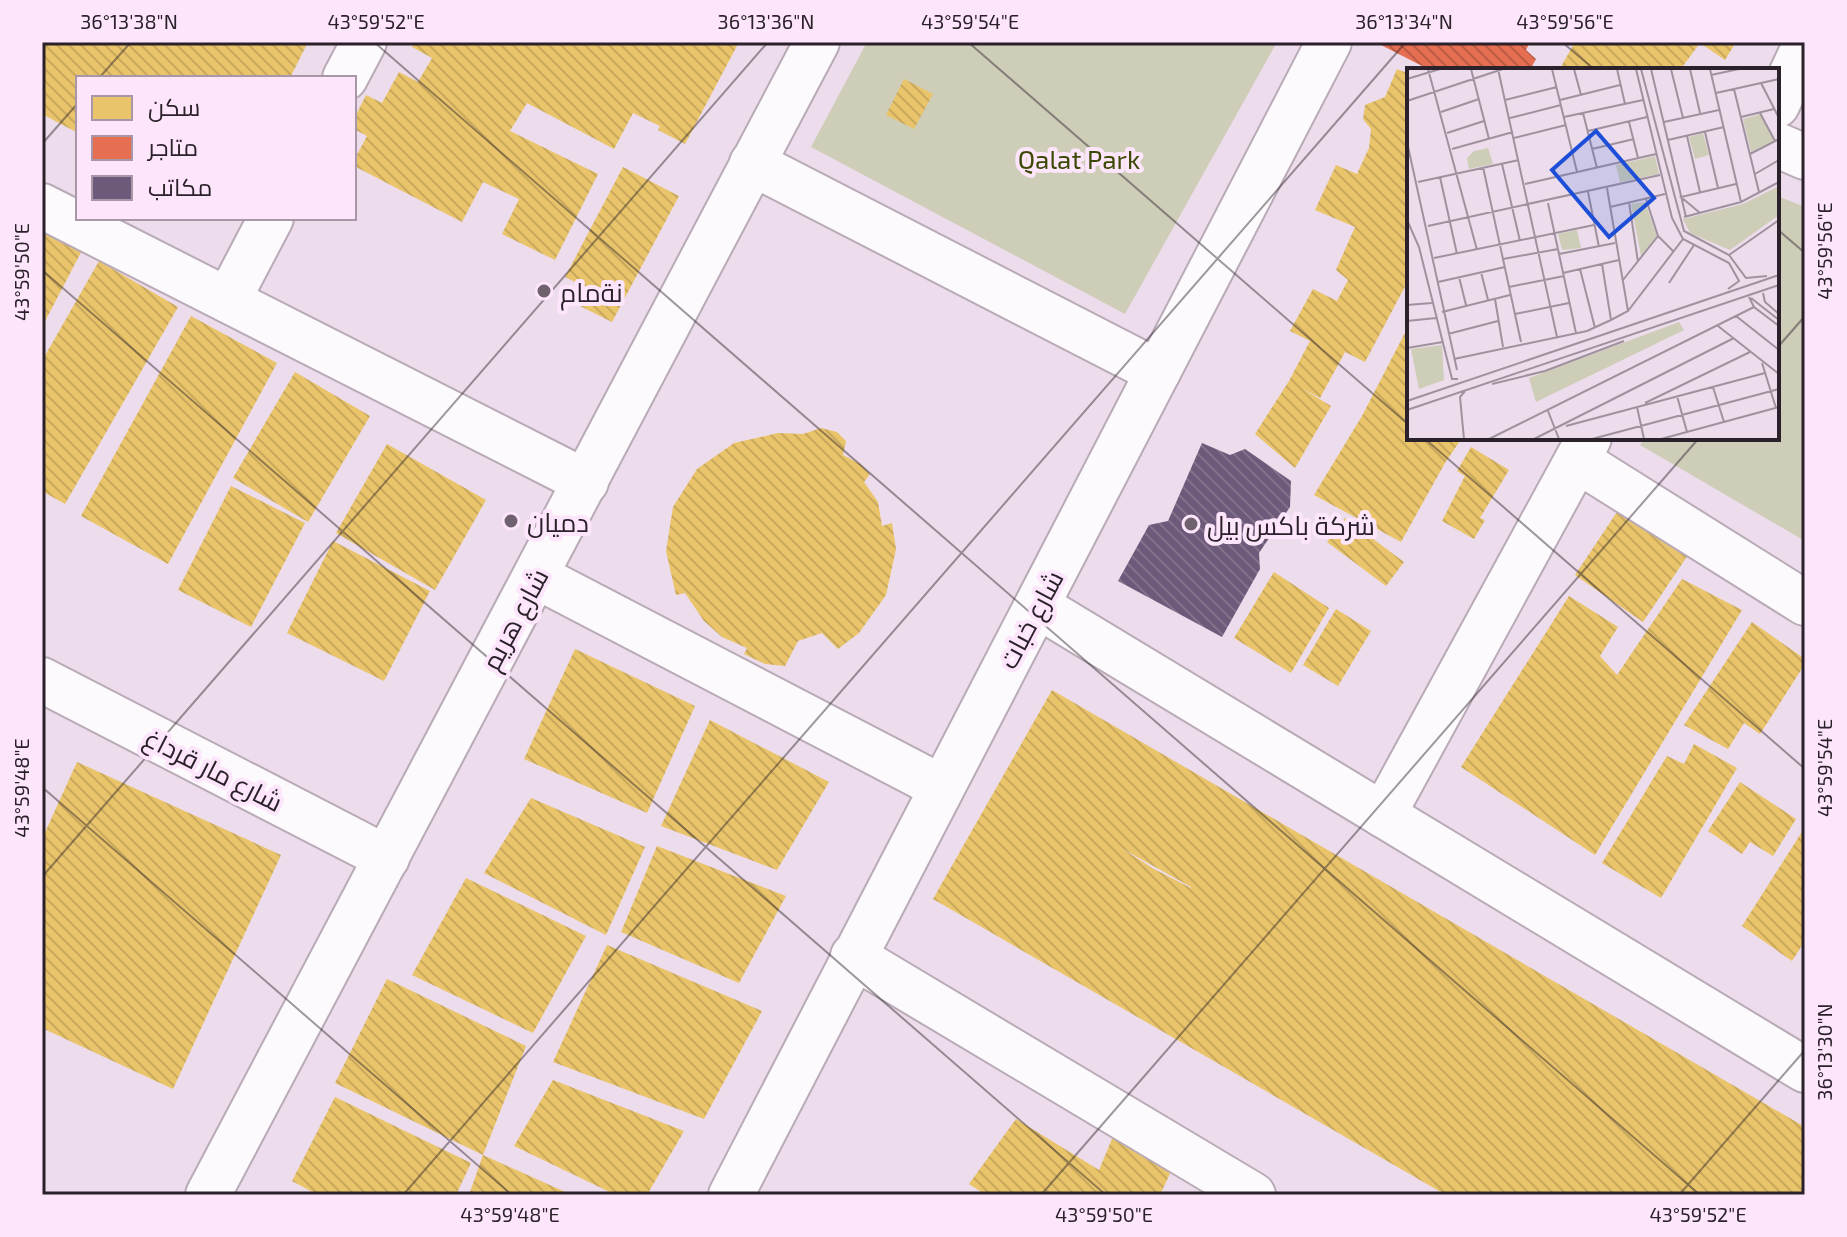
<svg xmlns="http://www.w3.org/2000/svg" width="1847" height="1237" font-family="'Exo 2',Cairo,sans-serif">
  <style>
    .garden { fill: #cdcdb8 }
    .homes { fill: url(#homes-back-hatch); fill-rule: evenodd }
    .shops { fill: url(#shops-back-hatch) }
    .offices { fill: url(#offices-back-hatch) }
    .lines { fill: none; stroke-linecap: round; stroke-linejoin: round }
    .minor-casing { stroke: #b8aab6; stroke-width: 48 }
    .tertiary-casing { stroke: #b8aab6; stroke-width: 48 }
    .minor { stroke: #fcfafc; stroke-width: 44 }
    .tertiary { stroke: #fcfafc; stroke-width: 44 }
    .ticks { fill: none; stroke: #2b212a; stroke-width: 2; stroke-opacity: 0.45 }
    .poi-dot { fill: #6f626e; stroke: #fde6fb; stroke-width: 3 }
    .labels { text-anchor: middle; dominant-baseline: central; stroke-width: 8; stroke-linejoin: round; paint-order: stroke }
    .park-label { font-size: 26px; fill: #3c4904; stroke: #fde6fb }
    .poi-label { font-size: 26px; fill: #2b212a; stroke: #fde6fb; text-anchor: start }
    .street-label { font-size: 26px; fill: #2b212a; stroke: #fde6fb }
    .inset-road { fill: none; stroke: #9f919e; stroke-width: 2 }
    .view { fill: #1d4ed8; fill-opacity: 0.15; stroke: #1d4ed8; stroke-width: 4 }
    .inset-edge { fill: none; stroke: #2b212a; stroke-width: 4 }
    .neatline { fill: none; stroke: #2b212a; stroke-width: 3 }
    .ticks-label { font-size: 20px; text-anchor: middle; fill: #2b212a }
  </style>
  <defs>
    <pattern id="homes-back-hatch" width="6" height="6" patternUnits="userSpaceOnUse" patternTransform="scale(2)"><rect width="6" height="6" fill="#e9c46a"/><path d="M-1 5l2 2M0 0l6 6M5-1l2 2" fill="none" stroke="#c8a85c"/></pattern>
    <pattern id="shops-back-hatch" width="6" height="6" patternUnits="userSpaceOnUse" patternTransform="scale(2)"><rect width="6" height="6" fill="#e76f51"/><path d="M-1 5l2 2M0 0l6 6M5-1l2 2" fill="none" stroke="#bb5b43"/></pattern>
    <pattern id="offices-back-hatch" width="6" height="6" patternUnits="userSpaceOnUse" patternTransform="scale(2)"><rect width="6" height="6" fill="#6d597a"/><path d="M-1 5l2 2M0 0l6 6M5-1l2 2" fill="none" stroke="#82728b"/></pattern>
  </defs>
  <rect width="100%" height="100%" fill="#eddceb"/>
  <g class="garden">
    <polygon points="867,42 1277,42 1125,314 811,147"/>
    <polygon points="1780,197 1805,207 1805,541 1640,445 1645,438 1777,438 1777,202"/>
  </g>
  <g class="homes">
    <polygon points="42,42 308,42 290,78 78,78 78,133 42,114"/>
    <polygon points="414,42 739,42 685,144 658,130 660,126 633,113 614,149 527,103 510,131 598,174 555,260 502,234 519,199 483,182 462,222 354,166 354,160 367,136 354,129 354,119 366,95 382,103 399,72 418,82 432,58 412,47"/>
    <polygon points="1575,42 1736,42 1725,60 1700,43 1680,70 1559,70"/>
    <polygon points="1397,69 1409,74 1409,279 1365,362 1345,352 1320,398 1301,388 1331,406 1295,468 1255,434 1289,381 1310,341 1290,331 1313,289 1337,301 1348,280 1336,270 1355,227 1315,210 1336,165 1357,174 1369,148 1371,129 1363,119 1365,105 1385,97"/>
    <polygon points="904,79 933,94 914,129 886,115"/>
    <polygon points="623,167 679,196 612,322 570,301 579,284 565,277"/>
    <polygon points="42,215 88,239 42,327"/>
    <polygon points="99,261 178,307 65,504 42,491 42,361"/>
    <polygon points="191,316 277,363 168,564 81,516"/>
    <polygon points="1409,325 1409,438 1462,438 1445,463 1401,542 1314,495 1362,416"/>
    <polygon points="295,372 370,416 308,522 233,478"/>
    <polygon points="821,428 837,432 846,441 843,455 860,464 870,474 864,482 878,502 882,526 892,523 896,549 886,595 859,633 838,649 822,633 798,641 785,666 765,664 744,654 747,648 722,637 704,621 685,593 676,595 666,551 673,507 697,469 734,443 778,433 803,434"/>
    <polygon points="387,444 486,500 435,590 336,533"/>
    <polygon points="1471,447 1509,470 1480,518 1485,520 1474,539 1442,521 1465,476 1457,471"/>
    <polygon points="231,486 305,523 251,627 178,590"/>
    <polygon points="1621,506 1690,552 1643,622 1575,575"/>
    <polygon points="1345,518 1404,562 1386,586 1327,542"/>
    <polygon points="333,541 430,591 384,681 287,633"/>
    <polygon points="1274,572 1329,608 1291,673 1234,638"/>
    <polygon points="1682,579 1742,610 1595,855 1461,767 1569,596 1618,627 1600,656 1617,675"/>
    <polygon points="1336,609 1371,631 1338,686 1303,665"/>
    <polygon points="1752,622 1805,659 1805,664 1760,734 1744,723 1728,749 1684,725"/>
    <polygon points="575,649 695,706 647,813 524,759"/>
    <path d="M1052,690L1805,1127V1195H1446L933,899ZM1121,848L1191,887V888L1154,869Z"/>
    <polygon points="710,720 829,782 777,870 661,826"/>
    <polygon points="1694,744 1737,768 1661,898 1602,863 1667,756 1684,764"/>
    <polygon points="77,762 281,855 173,1089 42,1028 42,839"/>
    <polygon points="1740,782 1796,819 1773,856 1750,842 1742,854 1708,831"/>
    <polygon points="531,798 645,847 606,935 484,873"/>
    <polygon points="1805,827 1805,941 1792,961 1742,926"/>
    <polygon points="657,846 786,896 739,983 621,932"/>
    <polygon points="466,878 586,936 533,1033 412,975"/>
    <polygon points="607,945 762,1011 704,1119 553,1062"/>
    <polygon points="387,979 526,1046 483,1155 335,1083"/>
    <polygon points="553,1080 684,1131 647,1195 616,1195 514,1146"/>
    <polygon points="335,1097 471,1163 456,1195 318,1195 292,1181"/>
    <polygon points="1016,1119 1099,1170 1114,1134 1174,1165 1160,1195 986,1195 969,1184"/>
    <polygon points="483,1155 572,1195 469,1195"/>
  </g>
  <polygon class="shops" points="1383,42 1530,42 1526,50 1536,59 1530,70 1430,70 1381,45"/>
  <polygon class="offices" points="1202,443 1230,455 1245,449 1291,481 1290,507 1259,553 1260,569 1222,637 1118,581 1149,525 1168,521"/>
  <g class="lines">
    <defs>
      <g id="minor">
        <polyline points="345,78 364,42"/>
        <polyline points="1777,105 1805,45"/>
        <polyline points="1777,145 1805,157"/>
        <polyline points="752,163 1158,372"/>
        <polyline points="42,206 586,482"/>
        <polyline points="228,300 271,218"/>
        <polyline points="1577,460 1805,603"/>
        <polyline points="536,576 941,787"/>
        <polyline points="1038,606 1805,1070"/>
        <polyline points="42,680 387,858"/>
        <polyline points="1383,815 1589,438"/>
        <polyline points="853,956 1253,1195"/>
        <polyline points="208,1195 817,42"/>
      </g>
      <polyline id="tertiary" points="731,1195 1329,42"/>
    </defs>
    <use href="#minor" class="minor-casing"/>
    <use href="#tertiary" class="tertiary-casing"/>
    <use href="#minor" class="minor"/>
    <use href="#tertiary" class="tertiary"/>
  </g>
  <path class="ticks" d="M374,42L1700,1195M968,42L1409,425M1562,42L1595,70M99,78L131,42M42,144L78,103M1777,229L1805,253M42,270L1106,1195M1777,348L1805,316M1424,438L1805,769M42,787L512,1195M42,877L768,42M403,1195L1406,42M1041,1195L1699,438M1679,1195L1805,1050"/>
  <g class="poi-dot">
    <circle cx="544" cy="291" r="8"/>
    <circle cx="511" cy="521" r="8"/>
    <circle cx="1191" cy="524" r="8"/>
  </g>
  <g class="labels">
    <g class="park-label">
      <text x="1079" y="158">Qalat Park</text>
    </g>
    <g class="poi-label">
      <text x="560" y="291">نةمام</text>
      <text x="527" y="521">دميان</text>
      <text x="1207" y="524">شركة باكس بيل</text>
    </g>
    <g class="street-label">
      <text transform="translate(514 619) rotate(-62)">شارع هريم</text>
      <text transform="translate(1030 619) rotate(-62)">شارع خبات</text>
      <text transform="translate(214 769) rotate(27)">شارع مار قرداغ</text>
    </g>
  </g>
  <g transform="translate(1407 68)">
    <rect width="372" height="372" fill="#eddceb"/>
    <path d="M272,254L277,262L129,334L122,310Z" fill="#cdcdb8"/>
    <path d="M354,46L368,72L344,84L336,51ZM296,65L302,87L288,91L282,69ZM81,80L86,96L62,101L60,90L67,83ZM372,118V147L323,182L283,165L276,151L336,136ZM170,162L174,180L155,182L151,166Z" fill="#cdcdb8"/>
    <path d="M248,88L252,106L213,114L209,97ZM238,134L250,168L234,188L224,136ZM35,277L37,312L12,321L4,281Z" fill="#cdcdb8"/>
    <path class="inset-road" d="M21,1L70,182M64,1L82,71M91,1L150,269M145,1L170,104M167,1L174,27M210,1L218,36M229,1L265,150L276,171L322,195L332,213L321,221M234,1L277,163L322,187L339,210L360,208M244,1L279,149M264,1L276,50M283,1L293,45M303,1L334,134M304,7L332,1M0,11L33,1M354,15L372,50M327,21L352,124M309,25L372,11M98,32L150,19M153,32L213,17M0,33L96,1M34,44L72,31M176,45L190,100M353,45L368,73M157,49L236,32M334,49L367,41M103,50L154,37M222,54L231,90M257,54L312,42M181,63L240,49M298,64L311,120M40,65L77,53M280,68L293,124M107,70L159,57M261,72L317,59M0,74L50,302M45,81L106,64M185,81L227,71M343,86L372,71M95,96L113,173M76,99L114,274M348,106L372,92M33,109L50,186M11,114L112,92M118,116L249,86M200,120L221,243M181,124L192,179M239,131L251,168L266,183M222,134L231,194M141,135L169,265M203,139L258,126M293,145L274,129L329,116M277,149L334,134L372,114M0,152L12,179L45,311H51M21,158L253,107M152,186L208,175M322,187L372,152M27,190L187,157M96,191L151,181M195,196L204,252M173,201L188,260M74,204L81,232M156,205L212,192M52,209L59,237M216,212L251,168M31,214L98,199M262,215L287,177M102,219L157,208M356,225L358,234L372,246M342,229L347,239L372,258M344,230L372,252M88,231L96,279M0,237L25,235M35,244L103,227M108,246L162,235M329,248L372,282M0,253L29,250M311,258L372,306M41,266L91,253M0,280L36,274M47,291L180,263L204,252L221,243L276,171M355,295L369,340M85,316L138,303L217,273M306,319L317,354M270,328L280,364M0,333L372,207M238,335L343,284M230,339L237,371M0,342L372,217M141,343L152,371M159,358L358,305M57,371L53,329L58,323M82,371L347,239M127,371L327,270M185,371L372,321M254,371L372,339"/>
    <path class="view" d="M189,63L247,130L202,169L145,102Z"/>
    <rect width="372" height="372" class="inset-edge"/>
  </g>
  <rect width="1847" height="1237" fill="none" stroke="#fde6fb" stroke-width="88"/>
  <rect x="76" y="76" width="280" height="144" fill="#fde6fb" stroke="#a997a7" stroke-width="2"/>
  <rect x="92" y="96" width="40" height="24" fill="#e9c46a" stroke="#a997a7" stroke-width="2"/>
  <text x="148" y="116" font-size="24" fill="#2b212a">سكن</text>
  <rect x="92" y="136" width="40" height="24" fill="#e76f51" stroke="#a997a7" stroke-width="2"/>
  <text x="148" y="156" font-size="24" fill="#2b212a">متاجر</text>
  <rect x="92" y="176" width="40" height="24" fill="#6d597a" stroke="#a997a7" stroke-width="2"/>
  <text x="148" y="196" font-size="24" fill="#2b212a">مكاتب</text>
  <rect x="44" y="44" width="1759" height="1149" class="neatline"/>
  <g class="ticks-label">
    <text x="129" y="29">36°13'38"N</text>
    <text x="376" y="29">43°59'52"E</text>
    <text x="766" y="29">36°13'36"N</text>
    <text x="970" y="29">43°59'54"E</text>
    <text x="1404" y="29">36°13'34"N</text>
    <text x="1565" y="29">43°59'56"E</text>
    <text transform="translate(1825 251) rotate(-90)" y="7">43°59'56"E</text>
    <text transform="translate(22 272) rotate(-90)" y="7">43°59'50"E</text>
    <text transform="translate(1825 768) rotate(-90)" y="7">43°59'54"E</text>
    <text transform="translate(22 788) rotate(-90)" y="7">43°59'48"E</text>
    <text transform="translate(1825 1052) rotate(-90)" y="7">36°13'30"N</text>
    <text x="510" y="1222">43°59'48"E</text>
    <text x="1104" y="1222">43°59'50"E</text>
    <text x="1698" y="1222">43°59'52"E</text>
  </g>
</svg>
